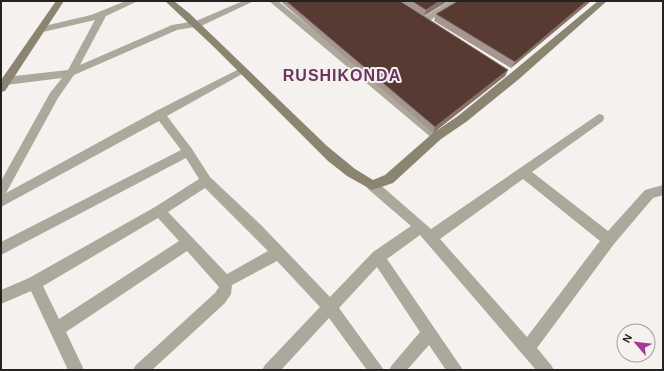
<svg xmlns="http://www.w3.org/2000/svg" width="664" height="371" font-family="Helvetica,sans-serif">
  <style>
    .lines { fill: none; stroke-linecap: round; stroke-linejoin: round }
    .street { fill: #aca89b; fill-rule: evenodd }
    .secondary { fill: #8b8471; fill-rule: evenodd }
    .wall { fill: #a69691 }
    .shaded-wall { fill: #86726b }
    .building { fill: #573b33; stroke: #86726b }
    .labels { text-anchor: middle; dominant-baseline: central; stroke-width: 4; stroke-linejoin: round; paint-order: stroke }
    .district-label { font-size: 16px; font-weight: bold; letter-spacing: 1px; fill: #6b3461; stroke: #f5f1ef }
  </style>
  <rect width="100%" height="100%" fill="#f5f1ef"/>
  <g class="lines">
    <g class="street">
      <path d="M126,1H138L106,16L80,65L172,25L196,21L243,1H254L201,26L177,30L74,75L58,98L6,193L156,111L241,68L246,71L244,73L167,116L192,149L210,177L261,225L330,297L373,252L411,226L368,189L366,185L368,181L372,180L376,181L431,229L599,114L603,115L604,118L603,121L532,172L608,231L645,190L663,185V195L653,198L614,244L537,348L551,365L554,370H536L420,235L387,259L463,370H446L429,345L407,370H389L392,365L420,332L377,267L339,308L384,370H367L329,318L281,370H262L265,365L320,307L277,261L232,285L231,294L225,303L152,370H133L136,365L215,293L219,287L187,251L66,332L84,370H68L31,291L1,304V290L29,278L155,207L199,179L186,158L1,255V242L181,150L159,121L1,207V181L50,93L62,78L6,85L1,81L6,77L68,70L95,20L43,32L38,29L40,27L91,15ZM523,179L600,241L527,337L440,239ZM205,188L268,251L227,274L168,212ZM158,218L179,241L59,319L43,286Z"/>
      <polygon points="269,1 278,1 441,133 443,136 441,139 433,139"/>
      <polygon points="449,1 459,1 428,22 422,22 422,18"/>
    </g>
    <g class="secondary">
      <polygon points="56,1 64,1 5,91 1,92 1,80"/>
      <polygon points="165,1 174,1 189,13 327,146 355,169 373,180 385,175 433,133 458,116 511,73 598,1 607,1 519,79 466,122 441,139 393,183 372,190 347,176 328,161 215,48"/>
    </g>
  </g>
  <g class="wall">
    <polygon points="280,1 400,1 508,70 505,76 433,133"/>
    <polygon points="401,1 448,1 424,16"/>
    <polygon points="458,1 591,1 511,68 434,21 436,14"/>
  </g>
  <g class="shaded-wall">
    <polygon points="440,1 448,1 424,16 426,10"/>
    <polygon points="587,1 591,1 511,68 515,62"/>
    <polygon points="508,70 505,76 433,133 435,127"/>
  </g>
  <g class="building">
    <polygon points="286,1 400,1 508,70 435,127"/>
    <polygon points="412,1 440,1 426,10"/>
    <polygon points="458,1 587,1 515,62 436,14"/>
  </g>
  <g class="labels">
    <g class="district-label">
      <text x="342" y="75">RUSHIKONDA</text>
    </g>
  </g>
  <rect width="664" height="371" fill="none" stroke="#232221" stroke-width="4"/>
  <g transform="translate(636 343) rotate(298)"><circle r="19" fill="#f5f1ef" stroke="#a19e9d"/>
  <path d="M0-3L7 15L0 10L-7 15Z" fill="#a73895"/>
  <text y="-6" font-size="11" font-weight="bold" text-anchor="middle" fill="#232221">N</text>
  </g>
</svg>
